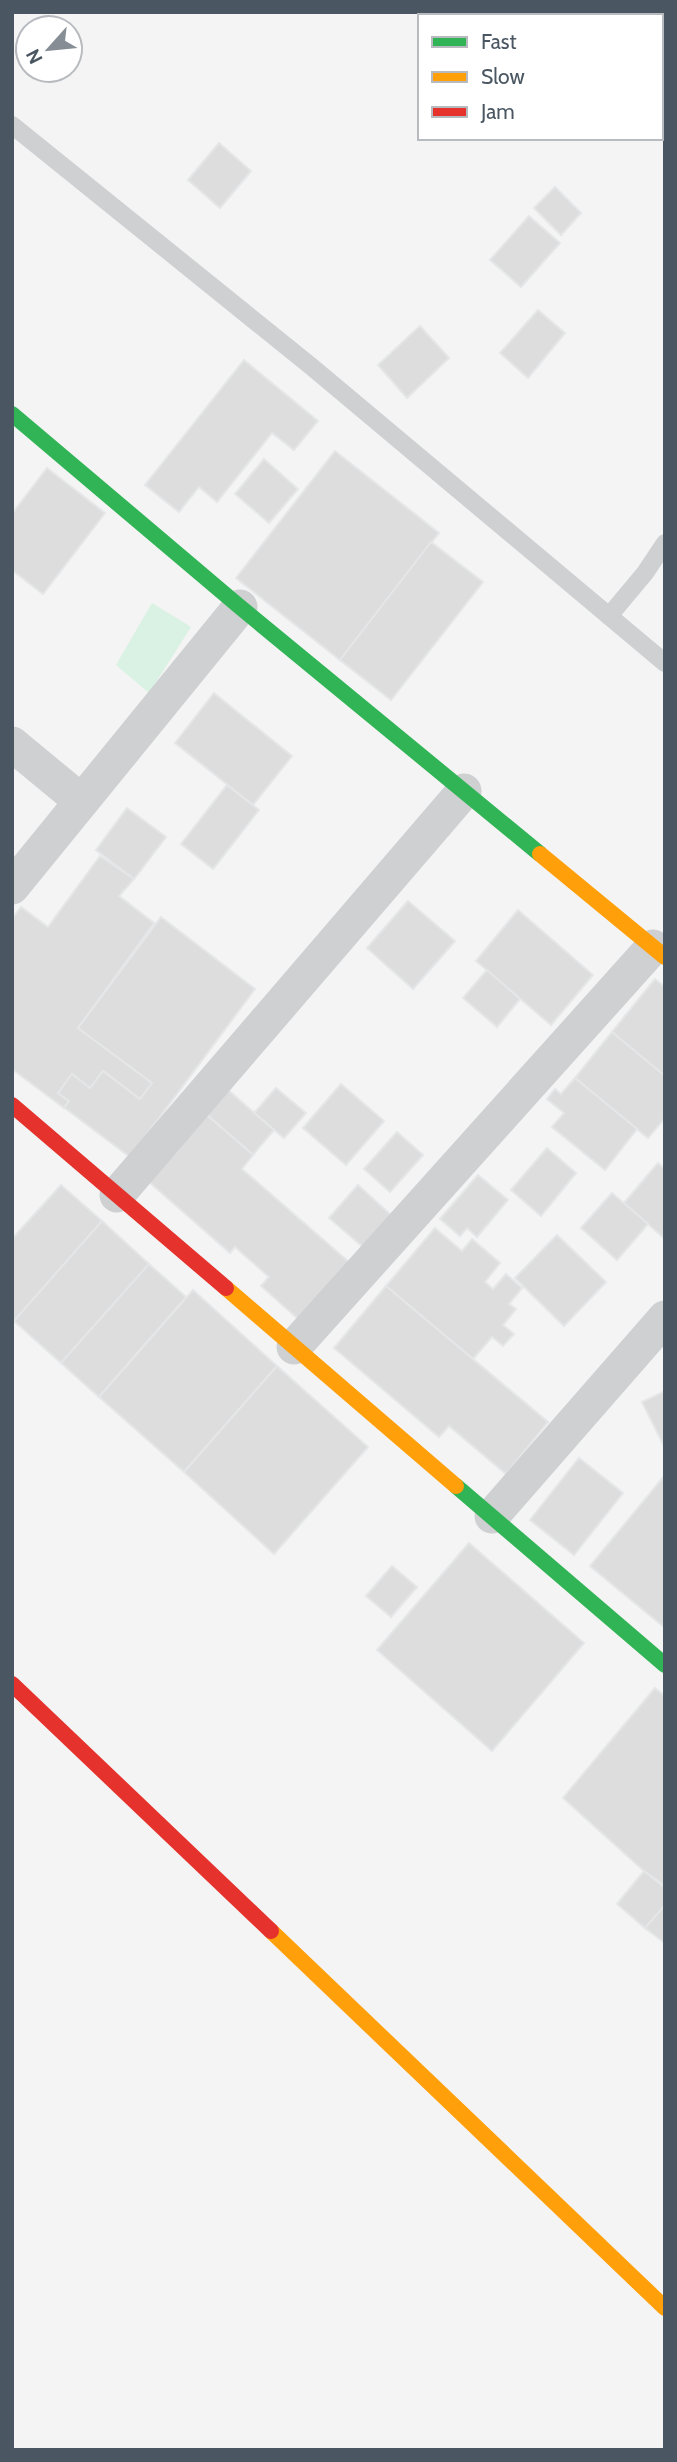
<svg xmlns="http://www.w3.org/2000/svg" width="677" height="2462" font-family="Cabin,sans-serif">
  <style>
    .green { fill: #d9f2e3 }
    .building { fill: #ddddde; stroke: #e5e6e7; stroke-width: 2 }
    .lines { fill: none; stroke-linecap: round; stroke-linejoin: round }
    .lane { stroke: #ced0d2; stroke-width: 18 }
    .street { stroke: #ced0d2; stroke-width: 35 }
    .fast { stroke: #30b455; stroke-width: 16 }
    .slow { stroke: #ff9f0a; stroke-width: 16 }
    .jam { stroke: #e5322d; stroke-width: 16 }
  </style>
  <rect width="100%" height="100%" fill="#f4f4f4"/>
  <polygon class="green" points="152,603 191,627 149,693 116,665"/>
  <g class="building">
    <polygon points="219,143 251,171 220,208 188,180"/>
    <polygon points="555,187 581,213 561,235 534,208"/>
    <polygon points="529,216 560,243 521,287 490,260"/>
    <polygon points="538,310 565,333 528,378 500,353"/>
    <polygon points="420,326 449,358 407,398 378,365"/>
    <polygon points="244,360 318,421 294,450 272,433 217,502 199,487 179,512 145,485"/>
    <polygon points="335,451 439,533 340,660 236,578"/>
    <polygon points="264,459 298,489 269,523 235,494"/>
    <polygon points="47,468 105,513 43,594 12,570 12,514"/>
    <polygon points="431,542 483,582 391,700 340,660"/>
    <polygon points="214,693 292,756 253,805 175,743"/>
    <polygon points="227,785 259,810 213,869 181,844"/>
    <polygon points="127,808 166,837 134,879 96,850"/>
    <polygon points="100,856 134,879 119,896 154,923 78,1028 152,1083 140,1099 103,1071 90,1088 72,1074 58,1093 69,1101 64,1108 12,1069 12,919 21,907 48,927"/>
    <polygon points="408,901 455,941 413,989 367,948"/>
    <polygon points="518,910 593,975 551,1025 476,961"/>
    <polygon points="161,917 255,989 130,1157 66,1109 64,1108 69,1101 58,1093 72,1074 90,1088 103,1071 140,1099 152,1083 78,1028"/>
    <polygon points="487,970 520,999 497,1027 463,998"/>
    <polygon points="655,979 665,987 665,1076 612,1032"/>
    <polygon points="612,1032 665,1076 665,1118 648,1138 575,1078"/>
    <polygon points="575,1078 637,1129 605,1170 552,1127 564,1113 547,1099 555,1089 561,1094"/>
    <polygon points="341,1084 384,1121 346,1165 303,1128"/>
    <polygon points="276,1088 306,1113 284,1138 254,1113"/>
    <polygon points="228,1090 274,1130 253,1155 207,1115"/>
    <polygon points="207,1115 253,1155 242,1169 357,1269 298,1319 261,1286 269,1277 235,1247 230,1253 149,1182"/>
    <polygon points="397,1132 423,1155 390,1192 364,1169"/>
    <polygon points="547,1148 576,1173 541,1216 511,1190"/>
    <polygon points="658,1163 665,1169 665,1239 624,1203"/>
    <polygon points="478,1175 508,1200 477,1237 467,1228 460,1236 440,1219"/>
    <polygon points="61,1185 102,1221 14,1321 12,1319 12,1239"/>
    <polygon points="358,1185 391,1215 363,1247 329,1218"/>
    <polygon points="612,1193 648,1224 617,1260 581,1228"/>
    <polygon points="102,1221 149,1264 61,1363 14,1321"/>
    <polygon points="435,1228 462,1251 472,1239 500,1263 485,1282 493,1289 506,1274 522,1288 509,1304 516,1309 503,1325 514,1334 503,1346 492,1337 473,1359 386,1286"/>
    <polygon points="557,1235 606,1282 564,1326 515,1278"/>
    <polygon points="149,1264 186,1297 99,1397 61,1363"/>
    <polygon points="386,1286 548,1422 506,1474 449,1426 439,1437 334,1348"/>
    <polygon points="193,1290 277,1366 184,1472 99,1397"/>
    <polygon points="277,1366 368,1447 274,1554 184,1472"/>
    <polygon points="665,1391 665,1445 664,1446 642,1402"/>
    <polygon points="579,1458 623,1493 574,1555 530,1520"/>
    <polygon points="665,1475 665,1628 590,1566"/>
    <polygon points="469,1543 584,1643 492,1751 377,1650"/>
    <polygon points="392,1566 417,1587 391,1617 366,1596"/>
    <polygon points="655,1688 665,1696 665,1886 644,1871 563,1798"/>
    <polygon points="644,1871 665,1888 665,1905 645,1928 617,1904"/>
    <polygon points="665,1905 665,1943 645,1928"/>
  </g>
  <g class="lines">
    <g class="lane">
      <polyline points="12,125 312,367 665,663"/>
      <polyline points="609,616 645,573 665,543"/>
    </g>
    <g class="street">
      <polyline points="12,744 81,801"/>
      <polyline points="12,887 240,607"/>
      <polyline points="117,1195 464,791"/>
      <polyline points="294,1347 653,947"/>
      <polyline points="492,1516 665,1318"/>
    </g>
    <g class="fast">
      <polyline points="12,414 240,607 540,854"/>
      <polyline points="456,1486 665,1665"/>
    </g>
    <g class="slow">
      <polyline points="540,854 665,957"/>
      <polyline points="226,1288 456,1486"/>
      <polyline points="271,1931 665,2308"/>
    </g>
    <g class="jam">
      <polyline points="12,1105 226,1288"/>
      <polyline points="12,1684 271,1931"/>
    </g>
  </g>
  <rect width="677" height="2462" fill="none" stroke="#4a5661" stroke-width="28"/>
  <rect x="418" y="14" width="245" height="126" fill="#ffffff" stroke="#b7bbc0" stroke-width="2"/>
  <rect x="432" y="37" width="35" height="10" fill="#30b455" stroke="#b7bbc0" stroke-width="2"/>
  <text x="481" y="49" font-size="21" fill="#4a5661">Fast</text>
  <rect x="432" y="72" width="35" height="10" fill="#ff9f0a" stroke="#b7bbc0" stroke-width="2"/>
  <text x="481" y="84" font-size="21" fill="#4a5661">Slow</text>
  <rect x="432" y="107" width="35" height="10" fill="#e5322d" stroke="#b7bbc0" stroke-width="2"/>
  <text x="481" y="119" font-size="21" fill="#4a5661">Jam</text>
  <g transform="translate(49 49) rotate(243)"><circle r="33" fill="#ffffff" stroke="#b7bbc0" stroke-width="2"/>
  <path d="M0-5L12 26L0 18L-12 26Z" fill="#868d94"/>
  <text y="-10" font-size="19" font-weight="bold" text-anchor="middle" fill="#4a5661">N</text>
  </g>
</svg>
